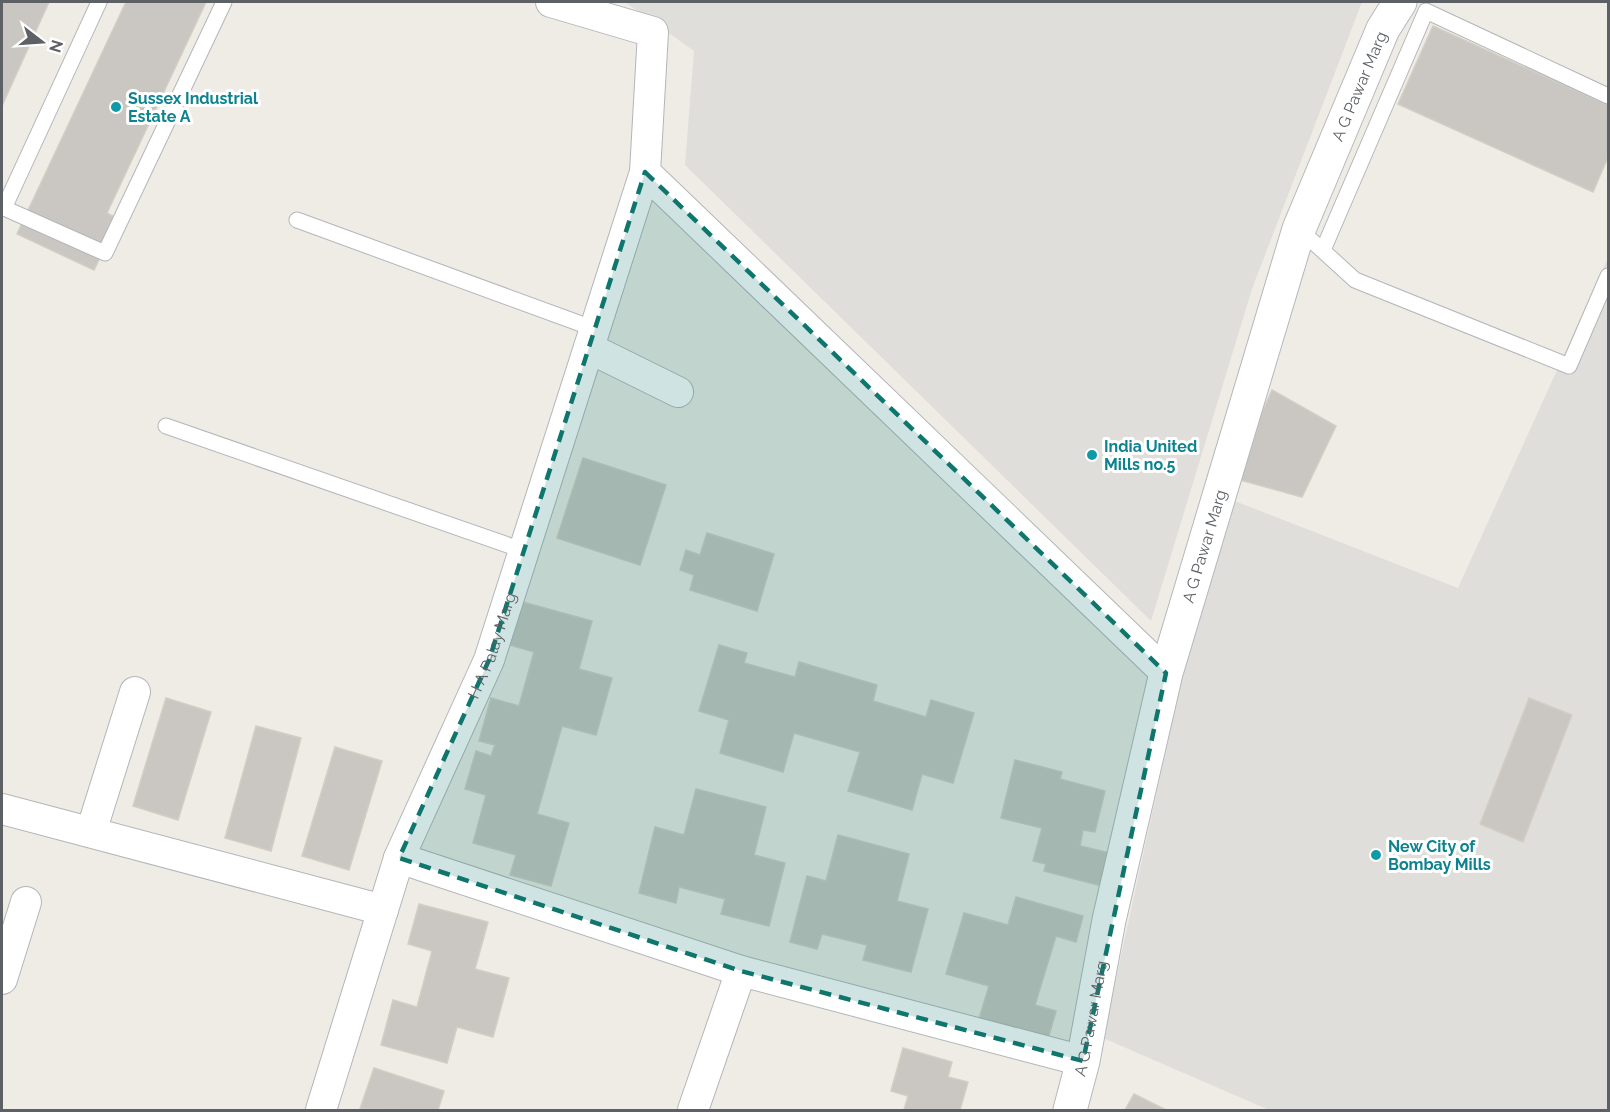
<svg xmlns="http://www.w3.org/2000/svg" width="1610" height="1112" font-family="Raleway,sans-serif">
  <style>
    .industrial { fill: #e0deda }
    .building { fill: #cac7c2; stroke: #d3cec4; stroke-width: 1.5 }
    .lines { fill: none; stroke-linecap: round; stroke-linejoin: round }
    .lane-casing { stroke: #b3b6b9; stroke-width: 17 }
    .street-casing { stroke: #b3b6b9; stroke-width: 32 }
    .secondary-casing { stroke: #b4b8bc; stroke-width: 35 }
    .lane { stroke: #fff; stroke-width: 15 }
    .street { stroke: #fff; stroke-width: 30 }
    .secondary { stroke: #fff; stroke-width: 33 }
    .marked { fill: #0f766e; fill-opacity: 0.2; stroke: #0f766e; stroke-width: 4.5; stroke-dasharray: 12 8; stroke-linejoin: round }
    .culture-dot { fill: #0f9aa8; stroke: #fff; stroke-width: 2 }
    .labels { text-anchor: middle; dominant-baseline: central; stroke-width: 6; stroke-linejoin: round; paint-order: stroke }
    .street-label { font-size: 16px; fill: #5d6165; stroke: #fff }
    .culture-label { font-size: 16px; font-weight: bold; fill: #0d838f; stroke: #fff; text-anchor: start }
  </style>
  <rect width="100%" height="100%" fill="#eeece5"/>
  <g class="industrial">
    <polygon points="625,2 1362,2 1252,289 1151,621 685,165 694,51"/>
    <polygon points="1608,258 1608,1110 1269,1110 1103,1038 1183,672 1232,500 1458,588"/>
  </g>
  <g class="building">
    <polygon points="2,2 49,2 2,106"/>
    <polygon points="126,2 206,2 107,213 118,219 94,270 17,234"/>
    <polygon points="1433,26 1608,105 1608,157 1593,192 1398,104"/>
    <polygon points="1272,390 1336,426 1302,497 1240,480 1250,439"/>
    <polygon points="583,458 666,485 640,565 557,538"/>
    <polygon points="707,533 774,554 757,611 690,590 694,575 680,570 686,550 700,555"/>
    <polygon points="519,601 592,621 579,669 612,678 596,735 562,726 537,814 569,823 551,886 510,875 516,855 473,843 486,795 465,789 476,751 491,756 495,745 479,741 491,698 519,706 534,652 506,644"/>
    <polygon points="719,645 747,653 744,663 795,677 799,662 877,685 873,701 926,717 931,700 974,713 953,783 922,774 912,810 848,791 860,752 794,733 783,772 720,753 729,720 699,711"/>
    <polygon points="166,698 211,712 178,820 133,806"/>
    <polygon points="1529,698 1572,715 1523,842 1480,824"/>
    <polygon points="256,726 301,738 271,851 225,838"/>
    <polygon points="335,747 382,761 349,870 302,856"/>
    <polygon points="1015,760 1062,772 1060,779 1105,791 1095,832 1083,830 1080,846 1110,853 1102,886 1044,871 1046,864 1033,861 1042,828 1001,818"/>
    <polygon points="696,789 766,807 754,855 785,863 769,926 721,914 725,899 679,887 676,903 639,893 655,827 684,835"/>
    <polygon points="838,835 909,854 897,901 928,909 911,972 863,960 867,945 822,934 817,949 790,942 807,876 826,881"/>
    <polygon points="1016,897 1083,916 1076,942 1056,936 1035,1005 1056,1011 1048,1039 979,1019 989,986 946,974 964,913 1008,925"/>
    <polygon points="419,904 488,922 475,969 509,978 493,1037 457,1027 447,1063 381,1045 393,1000 417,1007 432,951 408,944"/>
    <polygon points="903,1048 952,1062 948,1077 968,1082 960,1110 904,1110 908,1096 891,1091"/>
    <polygon points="374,1068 444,1091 438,1110 360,1109"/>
    <polygon points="1134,1094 1166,1110 1125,1110"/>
  </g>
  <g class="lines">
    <defs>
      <g id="lane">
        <polyline points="99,2 4,208 105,253 224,2"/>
        <polyline points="297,220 595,329"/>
        <polyline points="1299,229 1355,280 1569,366 1608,276"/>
        <polyline points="1323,250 1426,11 1608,96"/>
        <polyline points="166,426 525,551"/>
      </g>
      <g id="street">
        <polyline points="551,2 653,32 645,172 1166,673"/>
        <polyline points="589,348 678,392"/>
        <polyline points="2,809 383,910"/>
        <polyline points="91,832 135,692"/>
        <polyline points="399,858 741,971 1083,1061"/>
        <polyline points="2,979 26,902"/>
        <path id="s1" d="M321,1110L399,858L489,660L645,172"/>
        <polyline points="693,1110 741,971"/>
      </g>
      <g id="secondary">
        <path id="s2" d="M1070,1110L1083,1061L1109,920L1166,673L1299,229L1383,29L1400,2"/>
      </g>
    </defs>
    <use href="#lane" class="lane-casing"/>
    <use href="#street" class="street-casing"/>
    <use href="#secondary" class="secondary-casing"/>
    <use href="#lane" class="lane"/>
    <use href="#street" class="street"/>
    <use href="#secondary" class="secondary"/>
  </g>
  <path class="marked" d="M645,172L1166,673L1083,1061L741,971L399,858L489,660Z"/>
  <g class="culture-dot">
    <circle cx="116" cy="107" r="6"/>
    <circle cx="1092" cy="455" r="6"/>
    <circle cx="1376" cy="855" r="6"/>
  </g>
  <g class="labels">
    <g class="street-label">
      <text stroke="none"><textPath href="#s2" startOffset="1066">A G Pawar Marg</textPath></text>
      <text stroke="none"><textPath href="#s2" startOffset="580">A G Pawar Marg</textPath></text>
      <text stroke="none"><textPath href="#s1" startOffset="496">H A Palay Marg</textPath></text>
      <text stroke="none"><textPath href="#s2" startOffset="94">A G Pawar Marg</textPath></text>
    </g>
    <g class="culture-label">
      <text x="128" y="98">Sussex Industrial<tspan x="128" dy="18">Estate A</tspan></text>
      <text x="1104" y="446">India United<tspan x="1104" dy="18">Mills no.5</tspan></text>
      <text x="1388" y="846">New City of<tspan x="1388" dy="18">Bombay Mills</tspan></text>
    </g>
  </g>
  <rect width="1610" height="1112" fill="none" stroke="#5d6165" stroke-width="6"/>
  <g transform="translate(42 42) rotate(107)" stroke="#ffffff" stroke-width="4.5" paint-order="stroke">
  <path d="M0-4.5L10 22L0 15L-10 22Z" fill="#5d6165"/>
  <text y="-9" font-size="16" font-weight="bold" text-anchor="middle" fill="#5d6165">N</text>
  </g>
</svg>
